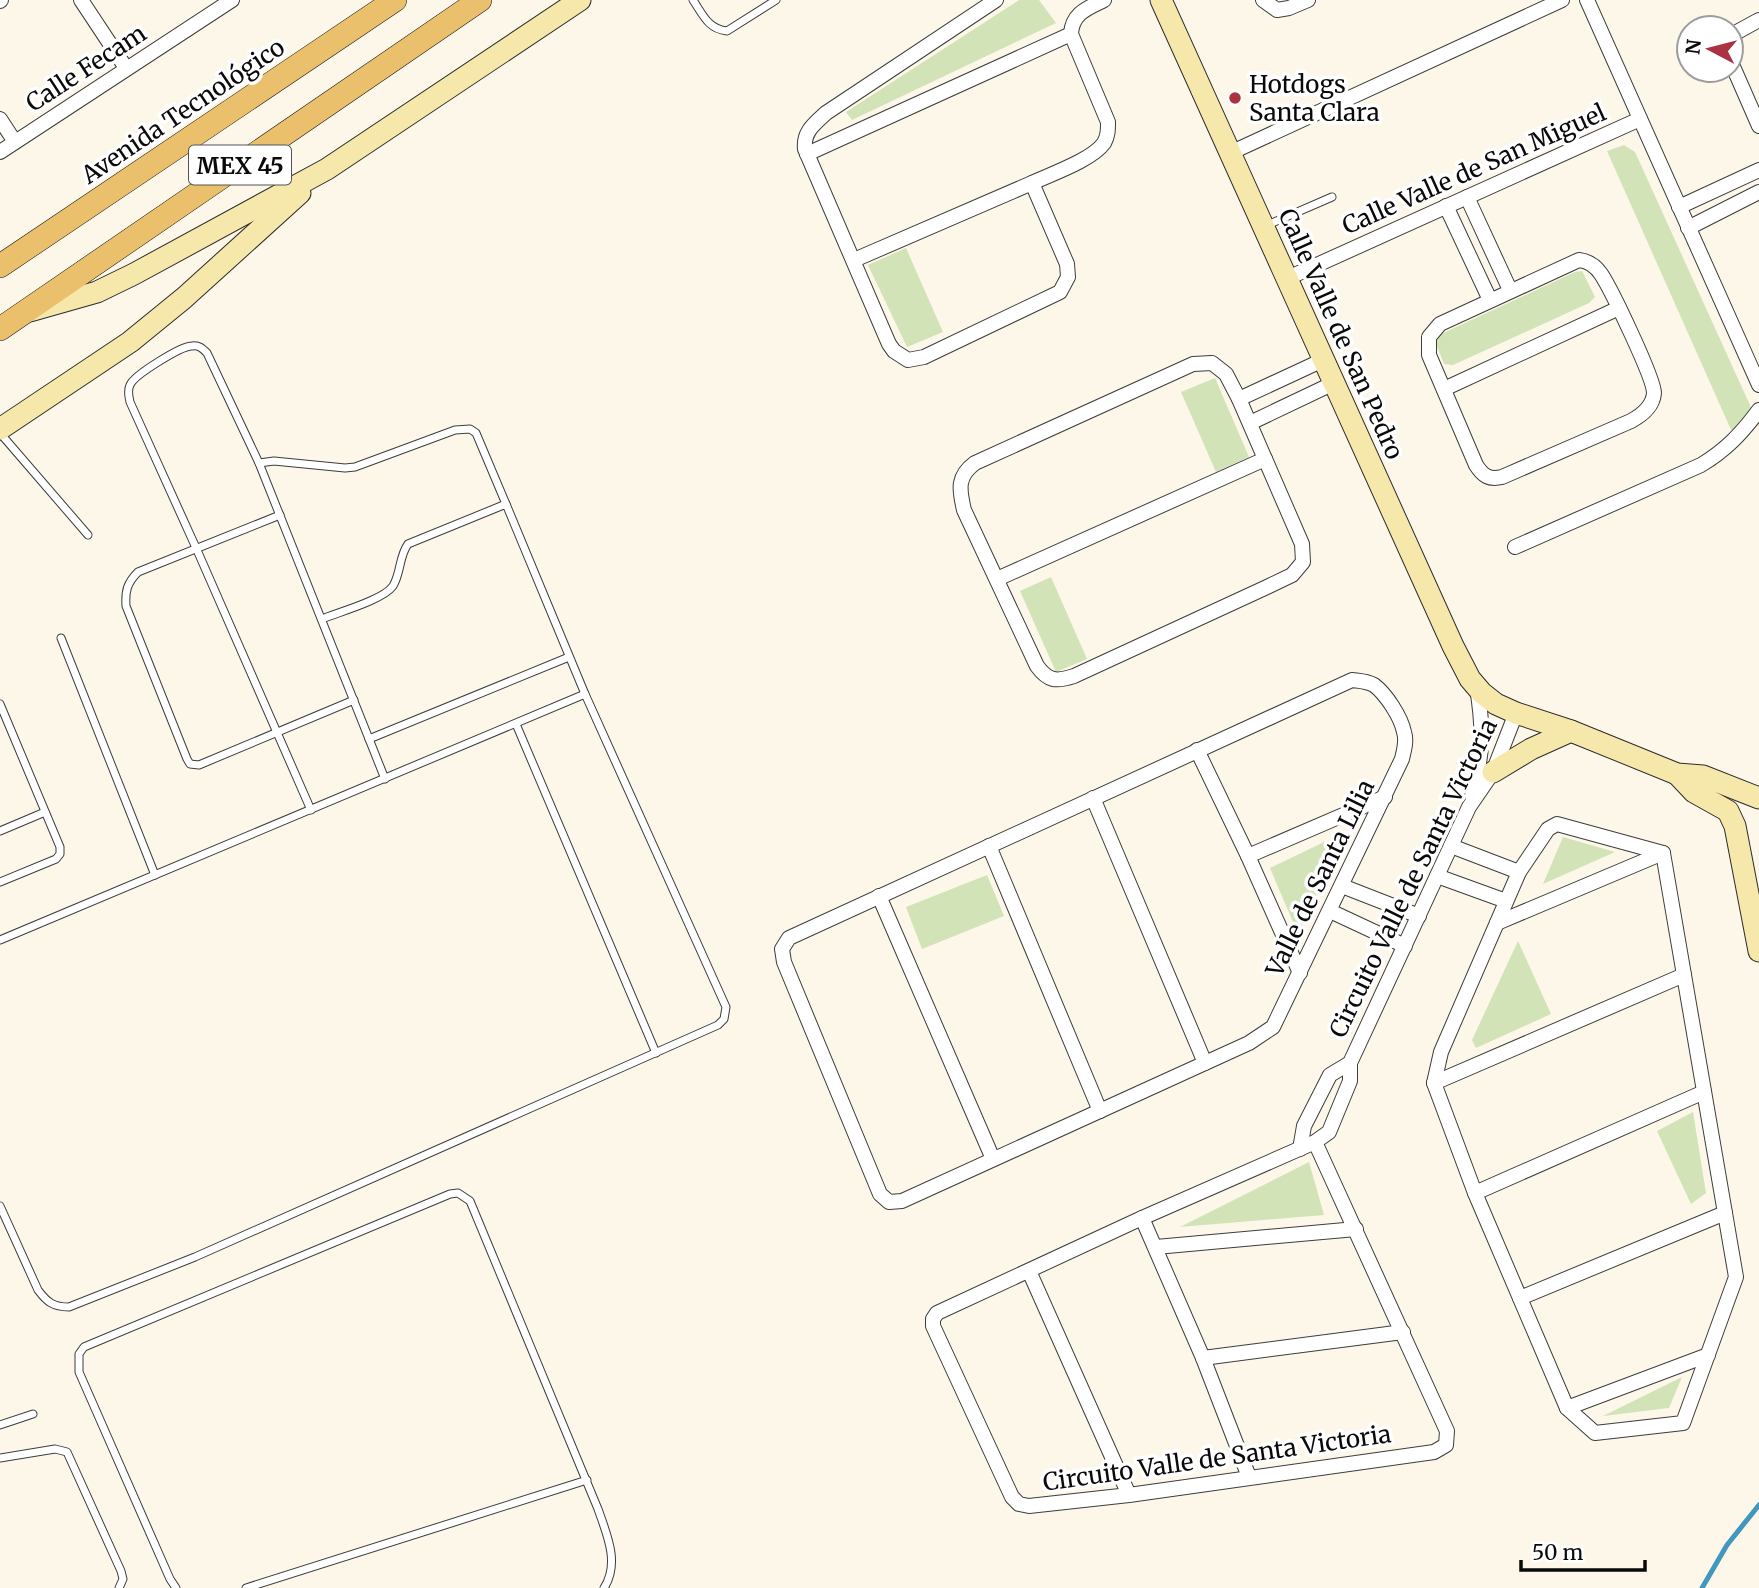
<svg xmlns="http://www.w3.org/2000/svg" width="1759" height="1588" font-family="Merriweather,serif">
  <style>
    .green { fill: #d2e3b7 }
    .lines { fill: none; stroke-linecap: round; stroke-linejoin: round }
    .stream { stroke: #4297be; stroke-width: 5 }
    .lane-casing { stroke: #3d3d3d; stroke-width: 9 }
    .street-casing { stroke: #3d3d3d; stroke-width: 16 }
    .secondary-casing { stroke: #2c2c2c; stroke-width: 23 }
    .primary-casing { stroke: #1b1b1b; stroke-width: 24 }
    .lane { stroke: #fff; stroke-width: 7 }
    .street { stroke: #fff; stroke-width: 14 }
    .secondary { stroke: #f6e7ab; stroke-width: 21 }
    .primary { stroke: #eac06c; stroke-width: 23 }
    .poi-dot { fill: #aa3242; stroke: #fff; stroke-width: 2.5 }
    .labels { text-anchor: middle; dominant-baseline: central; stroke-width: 7; stroke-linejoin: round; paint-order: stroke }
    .shield { fill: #fff; stroke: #545454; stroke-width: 2 }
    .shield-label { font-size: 23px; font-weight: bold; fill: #0a0a0a }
    .street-label { font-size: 24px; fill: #0a0a0a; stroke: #fff }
    .poi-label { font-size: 24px; fill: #0a0a0a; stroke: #fff; text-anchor: start }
  </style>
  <rect width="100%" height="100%" fill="#fdf7e9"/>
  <g class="green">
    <polygon points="1019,0 1039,0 1056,23 852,120 846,112"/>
    <polygon points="1624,145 1635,152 1759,425 1732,432 1607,151"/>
    <polygon points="906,248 943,332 907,347 868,265"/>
    <polygon points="1582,271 1595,297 1589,303 1453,365 1444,364 1436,344 1439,335 1575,272"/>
    <polygon points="1215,378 1249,457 1216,472 1181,392"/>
    <polygon points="1051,577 1087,659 1056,672 1020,591"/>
    <polygon points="1345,832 1298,934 1270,868"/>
    <polygon points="1563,837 1615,852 1543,884"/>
    <polygon points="987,875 1004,916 922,949 906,907"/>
    <polygon points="1518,941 1551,1014 1476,1048 1472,1040"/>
    <polygon points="1693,1112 1706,1193 1691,1204 1657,1131"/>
    <polygon points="1309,1162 1324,1215 1180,1227"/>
    <polygon points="1682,1377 1669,1408 1603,1416"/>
  </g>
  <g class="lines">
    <polyline class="stream" points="1702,1588 1727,1545 1759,1505"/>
    <defs>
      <g id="lane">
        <path d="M693,0C703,15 708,29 727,31L776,0"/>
        <polyline points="1265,226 1332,197"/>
        <polyline points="0,433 88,535"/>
        <polyline points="259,463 274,461 345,468 355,467 455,430 470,429 476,433 506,504"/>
        <path d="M280,515L138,572C127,583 125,591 126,606L187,759L190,764L199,765L354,700"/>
        <polyline points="61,638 155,875"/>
        <polyline points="0,704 60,847 60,854 56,859 0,882"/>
        <polyline points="516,724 656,1053"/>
        <polyline points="369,739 569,657"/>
        <path d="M311,810L197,550L130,402C129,396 127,391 130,385C134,375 181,346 192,346C199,345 202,348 207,353L259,463L385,779"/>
        <polyline points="0,831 45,812"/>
        <polyline points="0,940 585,694"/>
        <path d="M0,1206L38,1290C47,1302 53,1307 69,1307L195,1257L718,1025L724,1019L726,1007L585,694L506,504L408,544C399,556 401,573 393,586C383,600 339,612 322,619"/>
        <polyline points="0,1425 33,1414"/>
        <polyline points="0,1458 55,1449 67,1452 121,1571 123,1579 119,1588"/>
        <path d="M176,1588L170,1579L79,1372V1354L84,1347L450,1194L458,1193L470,1201L598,1509C607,1535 620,1563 604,1588"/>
        <polyline points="246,1588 587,1480"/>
      </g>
      <g id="street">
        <polyline points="81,0 126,68"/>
        <path d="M996,0L826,113C814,124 803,132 805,149L889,344L894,351L908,360L924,357L1060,292L1068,277L1067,264L1032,183C1051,174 1092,160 1104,143C1108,136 1108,130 1108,122L1071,34C1072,13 1088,8 1104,0"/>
        <polyline points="1263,0 1277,10 1289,8 1308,0"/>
        <polyline points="1587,0 1759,385"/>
        <polyline points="0,1 1,0"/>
        <polyline points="1731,41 1737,32 1759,20"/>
        <polyline points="1731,62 1759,126"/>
        <polyline points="0,119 15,142"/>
        <polyline points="0,152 232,0"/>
        <polyline points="1230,153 1562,0"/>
        <polyline points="807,154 1071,34"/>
        <polyline points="1467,197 1510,290"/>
        <polyline points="1446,206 1490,300"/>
        <polyline points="1679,207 1759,170"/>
        <polyline points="1688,228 1759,192"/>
        <polyline points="854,260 1032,183"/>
        <path d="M1579,260C1588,261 1595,265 1601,274C1611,289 1654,378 1654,393C1653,407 1642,415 1631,421L1502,477C1489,480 1483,476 1476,465L1429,355V337L1440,324Z"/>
        <polyline points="1288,278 1640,119"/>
        <path d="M1212,363L1226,374L1239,399L1302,544L1303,562L1292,575L1267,587L1074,676C1056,682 1048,681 1037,666L964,510C959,489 957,476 975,463L1193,364Z"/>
        <polyline points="1444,389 1619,308"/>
        <polyline points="1239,399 1323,360"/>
        <polyline points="1250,423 1334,383"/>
        <path d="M1515,547L1701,465C1726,450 1742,433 1759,410"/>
        <polyline points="997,579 1265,459"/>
        <path d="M1352,680C1360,681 1367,681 1374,685C1386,694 1401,717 1404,732C1407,741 1404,750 1402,759L1273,1027L1249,1043L902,1201L889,1202L880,1194L784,962L782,949L789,938Z"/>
        <polyline points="1197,750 1248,856 1300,973"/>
        <path d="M1472,796C1483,754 1484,731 1477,688"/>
        <polyline points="1093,798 1205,1063"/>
        <polygon points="1557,824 1663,853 1736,1277 1683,1423 1595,1433 1567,1408 1475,1193 1434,1083 1441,1052 1519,872 1548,829"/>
        <polyline points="989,846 1100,1111"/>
        <polyline points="1451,846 1519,872"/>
        <polyline points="1248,856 1385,797"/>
        <polyline points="1437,876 1506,901"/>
        <polyline points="1342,886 1419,916"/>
        <polyline points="879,896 993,1159"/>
        <polyline points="1330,911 1405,946"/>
        <polyline points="1497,923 1663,853"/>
        <polyline points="1434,1083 1684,975"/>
        <polyline points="1315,1142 1447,1431 1446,1445 1434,1452 1129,1495 1029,1506 1019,1504 1012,1497 933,1326 933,1319 937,1313 1142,1218 1315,1142 1329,1132 1350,1081 1350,1063 1469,807 1493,772 1516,713"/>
        <polyline points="1300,1149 1304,1126 1330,1075 1350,1063"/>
        <polyline points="1475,1193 1704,1092"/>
        <polyline points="1142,1218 1203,1358 1249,1477"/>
        <polyline points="1156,1247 1356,1229"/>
        <polyline points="1029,1271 1129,1495"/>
        <polyline points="1520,1298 1725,1213"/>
        <polyline points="1203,1358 1403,1332"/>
        <polyline points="1567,1408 1708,1355"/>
      </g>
      <g id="secondary">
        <polyline points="1161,0 1453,646 1470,679 1482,693 1496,704 1516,713 1571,731 1677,774 1703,776 1759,798"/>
        <polyline points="30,311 97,292 134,274 327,169 580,0"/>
        <polyline points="0,429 130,342 184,298 300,193"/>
        <polyline points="1493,772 1531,749 1571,731"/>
        <polyline points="1677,774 1694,792 1728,811 1735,826 1759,951"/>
      </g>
      <g id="primary">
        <polyline points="0,266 395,0"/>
        <polyline points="0,329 480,0"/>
      </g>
    </defs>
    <use href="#lane" class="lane-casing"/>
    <use href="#street" class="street-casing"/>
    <use href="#secondary" class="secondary-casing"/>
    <use href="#primary" class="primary-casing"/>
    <use href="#lane" class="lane"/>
    <use href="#street" class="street"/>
    <use href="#secondary" class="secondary"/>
    <use href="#primary" class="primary"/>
  </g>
  <circle class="poi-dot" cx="1235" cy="98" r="7"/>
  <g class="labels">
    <rect class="shield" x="189" y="145.5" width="102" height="39" rx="5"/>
    <g class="shield-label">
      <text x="240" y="165">MEX 45</text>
    </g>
    <g class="street-label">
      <text transform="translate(86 68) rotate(-33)">Calle Fecam</text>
      <text transform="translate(183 111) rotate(-34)">Avenida Tecnológico</text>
      <text transform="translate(1474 169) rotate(-24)">Calle Valle de San Miguel</text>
      <text transform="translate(1341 334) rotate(66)">Calle Valle de San Pedro</text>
      <text transform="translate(1320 878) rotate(-64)">Valle de Santa Lilia</text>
      <text transform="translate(1413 878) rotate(-64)">Circuito Valle de Santa Victoria</text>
      <text transform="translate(1217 1458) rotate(-8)">Circuito Valle de Santa Victoria</text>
    </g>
    <g class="poi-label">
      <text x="1249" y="84">Hotdogs<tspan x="1249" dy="28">Santa Clara</tspan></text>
    </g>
  </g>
  <g transform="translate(1710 49) rotate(277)"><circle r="33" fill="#ffffff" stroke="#9d9d9d" stroke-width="2"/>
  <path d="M0-5L12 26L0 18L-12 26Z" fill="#aa3242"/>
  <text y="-10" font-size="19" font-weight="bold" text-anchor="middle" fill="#0a0a0a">N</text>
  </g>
  <path d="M1521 1560v10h124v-10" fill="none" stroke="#0a0a0a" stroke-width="3.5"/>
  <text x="1532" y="1560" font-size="21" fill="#0a0a0a" stroke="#ffffff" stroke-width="5" paint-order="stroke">50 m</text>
</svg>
